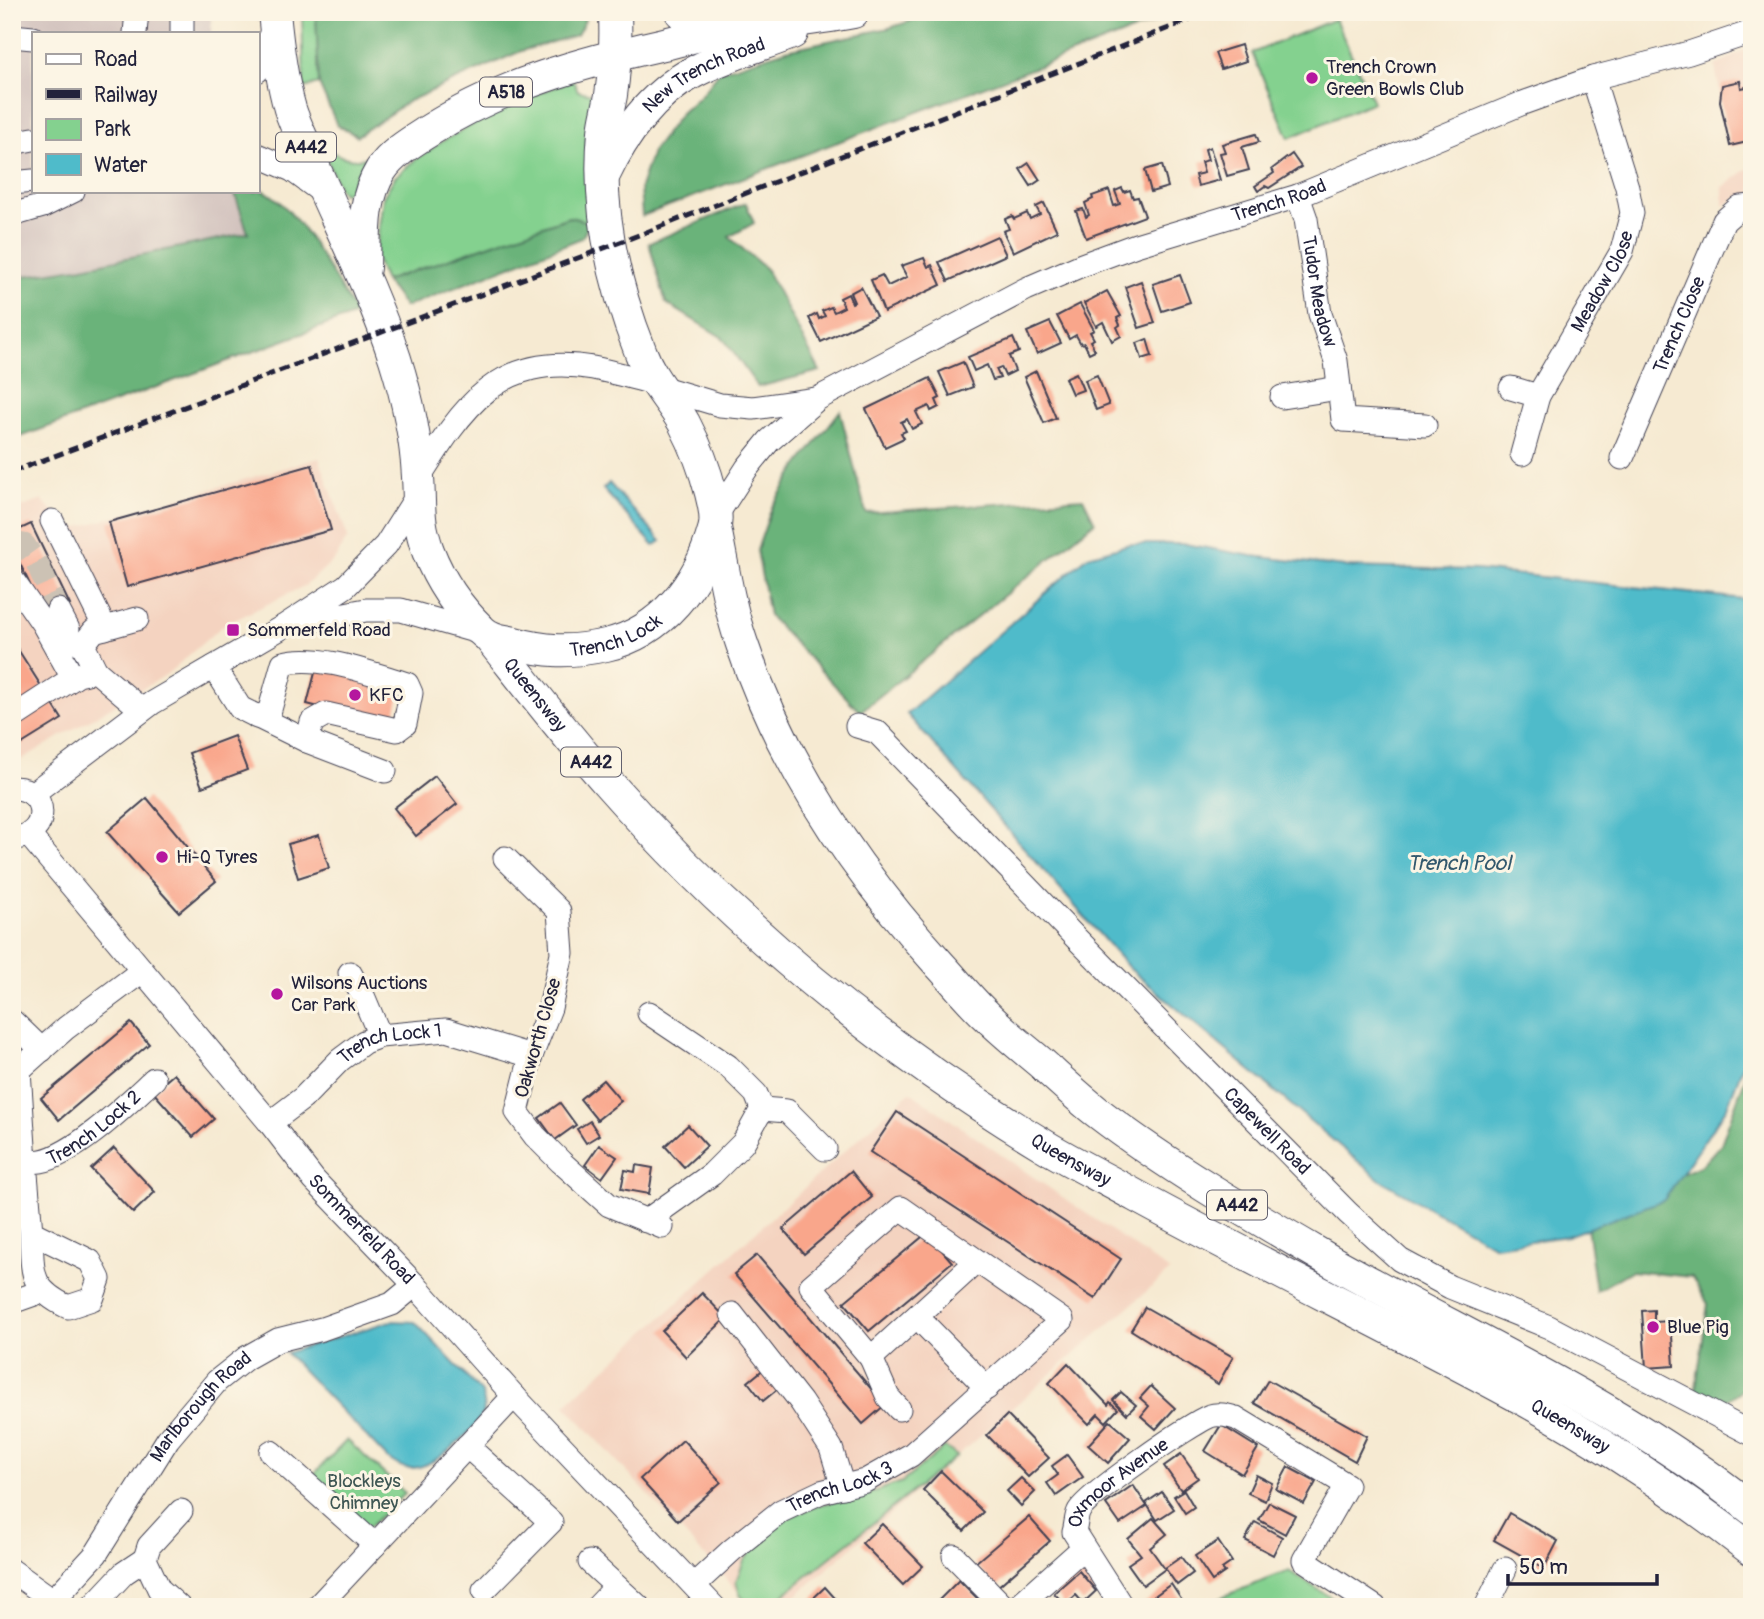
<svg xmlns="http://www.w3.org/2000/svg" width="1764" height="1619" font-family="Pangolin,sans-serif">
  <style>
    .built { fill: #f4d3c0 }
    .industrial { fill: #d0c0bc }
    .green { fill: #84d18f; stroke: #537a65; stroke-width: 2 }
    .forest { fill: #6bb37a; stroke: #466a5a; stroke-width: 2 }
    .water { fill: #4fbbca; stroke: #386e82; stroke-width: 2 }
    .building { fill: #f9a68b }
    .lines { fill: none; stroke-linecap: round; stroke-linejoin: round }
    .minor-tunnel { stroke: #ccc2b4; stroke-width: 23; stroke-dasharray: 23 11; stroke-linecap: butt }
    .minor-casing { stroke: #424052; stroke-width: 25 }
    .highway-casing { stroke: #424052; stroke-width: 34 }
    .minor { stroke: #fff; stroke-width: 23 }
    .highway { stroke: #fff; stroke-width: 32 }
    .rail { stroke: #22223b; stroke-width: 5; stroke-dasharray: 10 5; stroke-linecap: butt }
    .poi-dot { fill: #b5179e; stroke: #fcf5e5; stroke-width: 2.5 }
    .labels { text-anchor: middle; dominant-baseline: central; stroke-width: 6; stroke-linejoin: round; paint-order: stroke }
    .shield { fill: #fcf5e5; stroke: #63616e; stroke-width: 2 }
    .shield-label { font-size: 18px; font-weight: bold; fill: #22223b }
    .poi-label { font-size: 19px; fill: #22223b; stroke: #fcf5e5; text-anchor: start }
    .street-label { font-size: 19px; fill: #22223b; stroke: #fcf5e5 }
    .park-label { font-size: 19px; fill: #3f5754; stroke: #fcf5e5 }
    .water-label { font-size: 21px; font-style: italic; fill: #32586d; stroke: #fcf5e5 }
  </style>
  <rect width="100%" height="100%" fill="#fcf5e5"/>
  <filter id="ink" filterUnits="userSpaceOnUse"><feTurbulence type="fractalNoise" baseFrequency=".0143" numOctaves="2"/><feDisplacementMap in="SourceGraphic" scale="14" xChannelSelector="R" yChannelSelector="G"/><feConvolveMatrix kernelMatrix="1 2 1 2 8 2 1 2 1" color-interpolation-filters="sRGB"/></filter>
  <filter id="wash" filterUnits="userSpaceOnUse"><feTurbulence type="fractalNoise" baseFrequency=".00686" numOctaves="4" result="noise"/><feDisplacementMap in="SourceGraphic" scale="28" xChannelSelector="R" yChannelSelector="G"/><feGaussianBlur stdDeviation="1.57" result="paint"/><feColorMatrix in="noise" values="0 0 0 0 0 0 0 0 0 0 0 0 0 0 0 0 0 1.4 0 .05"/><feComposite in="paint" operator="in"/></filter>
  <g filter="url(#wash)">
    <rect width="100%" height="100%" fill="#f6ead2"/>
    <g class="built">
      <polygon points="1752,46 1752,196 1740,196 1723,206 1723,187 1750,167 1751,142 1730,146 1715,66"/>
      <polygon points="319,458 348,537 335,559 306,585 221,627 166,675 12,765 12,511 42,500 67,527 76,528"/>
      <polygon points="910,1092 1170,1271 783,1607 752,1607 565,1405"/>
    </g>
    <polygon class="industrial" points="12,12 211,12 211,33 33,33 33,191 234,191 249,233 83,267 12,278"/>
    <g class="green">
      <polygon points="302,12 316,12 319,84 304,88"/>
      <polygon points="1335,19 1373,102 1289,138 1252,53"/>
      <polygon points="573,80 578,91 592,94 586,138 590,222 569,217 385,281 375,258 383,197 395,177 415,160 446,139 510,104"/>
      <path d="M321,145C335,155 351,163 369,157L356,175L349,192L343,193L339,189Z"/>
      <polygon points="347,1440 405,1493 366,1530 308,1480"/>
      <polygon points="945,1447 957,1456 768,1607 752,1607 740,1595 736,1581 744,1561 759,1542 787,1518 818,1505 862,1496 902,1482"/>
      <polygon points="1289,1571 1346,1607 1209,1607 1224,1596"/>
    </g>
    <g class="forest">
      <polygon points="316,12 584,12 585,20 577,35 521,51 409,101 357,136 337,125 319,84"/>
      <polygon points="939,12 1182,12 642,216 640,187 652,152 681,113 700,96 720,71 786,50 889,28"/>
      <path d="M257,188C294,198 335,281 356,314L12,440V278L83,267L248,233L234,191H257Z"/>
      <polygon points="746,203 754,223 729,237 766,269 820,371 758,387 723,338 666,303 649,243"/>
      <polygon points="569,217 590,222 582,238 405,307 385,281"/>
      <polygon points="840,411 866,513 1083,498 1095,522 860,712 769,616 757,550 772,507 797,467"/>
      <polygon points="1752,1059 1752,1383 1723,1403 1695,1395 1708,1304 1692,1277 1631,1271 1596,1291 1585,1212 1653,1187 1702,1165 1721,1144"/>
    </g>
    <g class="water">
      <polygon points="609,483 661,541 654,546 603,489"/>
      <polygon points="1130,544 1185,544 1252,556 1345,567 1477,570 1752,600 1752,1042 1727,1107 1664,1200 1567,1236 1495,1246 1379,1179 1129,968 907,714 1088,556"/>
      <path d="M391,1321L415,1322L482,1393C484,1400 486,1408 482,1415C471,1434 436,1466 413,1468C402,1469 396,1464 387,1458L286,1353Z"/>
    </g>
    <g id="blocks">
      <g class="building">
        <polygon points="1241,45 1246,61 1221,69 1215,53"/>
        <polygon points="1740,81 1741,88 1752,86 1752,141 1730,146 1720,101 1722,85"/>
        <polygon points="1256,134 1259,142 1242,147 1249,170 1227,176 1220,153 1225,152 1222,144"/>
        <polygon points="1210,147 1220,180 1198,186 1195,175 1204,173 1201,162 1208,160 1205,149"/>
        <polygon points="1292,154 1301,167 1269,188 1265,186 1258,191 1255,186 1274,173 1272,169"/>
        <polygon points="1029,163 1040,180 1031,186 1020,169"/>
        <polygon points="1162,165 1168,187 1151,192 1145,170"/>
        <polygon points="1122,188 1124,192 1130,190 1133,198 1138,197 1145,216 1086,238 1076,211 1083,209 1086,217 1089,215 1085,203 1093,199 1092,196 1109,190 1114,206 1120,204 1115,191"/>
        <polygon points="1044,203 1057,231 1013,252 1003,231 1009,229 1005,219 1012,216 1014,219 1027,213 1030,219 1040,214 1036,207"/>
        <polygon points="997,236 1006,255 948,281 939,262"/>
        <polygon points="924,258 928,267 932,265 941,285 884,312 871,280 882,275 888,286 907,277 901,266"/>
        <polygon points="1180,275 1190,302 1162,311 1153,284"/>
        <polygon points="1141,281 1155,323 1139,328 1125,287"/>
        <polygon points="861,287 876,316 821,342 809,318 817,314 819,319 825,316 822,311 831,307 834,312 844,307 840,298 848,294 852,303 854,302 850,293"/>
        <polygon points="1107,291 1121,316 1117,318 1120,325 1117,327 1121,336 1112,341 1103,322 1096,326 1084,303"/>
        <polygon points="1080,304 1094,330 1090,332 1094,339 1090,341 1095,350 1089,353 1084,343 1081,344 1076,335 1069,339 1057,316"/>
        <polygon points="1050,322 1061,343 1037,354 1027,332"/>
        <polygon points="1013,338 1019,352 1009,356 1015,371 1005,376 1001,367 996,369 1000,378 993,380 987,365 974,371 968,357"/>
        <polygon points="1147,339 1152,356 1142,359 1137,343"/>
        <polygon points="963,362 973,387 950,396 939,372"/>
        <polygon points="1036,371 1056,418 1044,423 1024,377"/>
        <polygon points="1076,373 1083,390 1072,394 1065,378"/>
        <polygon points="1097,375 1109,405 1096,410 1085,380"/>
        <polygon points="930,378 940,398 936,400 939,407 931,411 929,406 916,412 922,424 912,429 907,419 901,422 906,431 901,433 904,438 885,447 866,409"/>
        <polygon points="312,465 331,530 127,587 109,522"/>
        <polygon points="31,524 70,605 45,616 12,547 12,533"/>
        <polygon points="12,640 62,719 12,750"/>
        <polygon points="317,665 402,687 394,718 386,724 307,704"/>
        <polygon points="234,736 247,770 202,787 189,753"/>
        <polygon points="435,776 457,804 416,836 394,808"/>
        <polygon points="147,798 216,881 179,912 107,832"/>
        <polygon points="319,835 329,868 298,878 288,844"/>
        <polygon points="131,1023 149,1044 59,1120 41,1098"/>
        <polygon points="174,1074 214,1119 193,1137 153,1092"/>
        <polygon points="603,1080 621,1101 597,1120 580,1099"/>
        <polygon points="560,1103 576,1125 555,1140 539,1118"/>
        <polygon points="897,1112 1121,1259 1095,1299 870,1152"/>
        <polygon points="590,1121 599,1135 586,1143 577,1129"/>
        <polygon points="688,1125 707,1146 684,1167 665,1146"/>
        <polygon points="599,1145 617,1157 602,1178 585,1165"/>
        <polygon points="114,1148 155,1192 133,1213 91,1169"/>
        <polygon points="636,1165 653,1168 649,1194 621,1189 625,1170 635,1172"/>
        <polygon points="851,1171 872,1197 804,1254 783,1229"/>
        <polygon points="927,1233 952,1262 869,1331 844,1302"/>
        <polygon points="757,1255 885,1405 863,1424 734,1274"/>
        <polygon points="702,1293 726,1318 686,1357 662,1331"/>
        <polygon points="1145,1307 1233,1357 1218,1384 1131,1330"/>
        <polygon points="1654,1310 1654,1322 1671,1321 1674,1366 1646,1368 1642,1311"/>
        <polygon points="1068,1363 1108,1405 1110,1402 1118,1409 1106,1422 1098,1414 1089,1424 1049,1383"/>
        <polygon points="765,1368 780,1387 763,1401 748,1382"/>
        <polygon points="1268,1380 1367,1436 1355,1461 1254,1403"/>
        <polygon points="1151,1386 1175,1408 1156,1429 1141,1416 1149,1406 1140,1398"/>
        <polygon points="1121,1392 1136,1405 1127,1414 1113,1400"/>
        <polygon points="1007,1415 1049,1458 1028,1477 987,1435"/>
        <polygon points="1110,1421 1130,1438 1108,1463 1088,1445"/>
        <polygon points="1221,1425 1258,1448 1242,1474 1205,1451"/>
        <polygon points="683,1440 721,1482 678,1521 640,1479"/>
        <polygon points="1181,1454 1198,1478 1181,1490 1164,1466"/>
        <polygon points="1067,1455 1083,1477 1056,1496 1047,1483 1058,1475 1052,1466"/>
        <polygon points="1288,1467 1316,1482 1304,1504 1276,1489"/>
        <polygon points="941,1471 983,1512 964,1531 923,1490"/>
        <polygon points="1256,1475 1272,1483 1265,1501 1248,1493"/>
        <polygon points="1021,1478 1035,1492 1021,1506 1007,1491"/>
        <polygon points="1133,1485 1147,1506 1120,1524 1106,1504"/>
        <polygon points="1184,1490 1194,1507 1185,1513 1174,1496"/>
        <polygon points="1162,1492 1174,1509 1157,1520 1146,1503"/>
        <polygon points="1269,1502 1295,1515 1285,1534 1259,1520"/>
        <polygon points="1509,1513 1558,1541 1544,1568 1494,1540"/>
        <polygon points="1029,1517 1050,1541 996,1588 975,1563"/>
        <polygon points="1153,1518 1167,1534 1150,1548 1165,1569 1143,1585 1128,1564 1141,1555 1128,1539"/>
        <polygon points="1255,1522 1282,1537 1273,1555 1245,1540"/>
        <polygon points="882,1524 923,1566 903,1585 862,1543"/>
        <polygon points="1218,1541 1232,1562 1222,1569 1225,1572 1212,1581 1195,1556"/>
        <polygon points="1181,1557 1193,1573 1177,1585 1165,1568"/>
        <polygon points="1079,1571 1096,1591 1083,1603 1076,1595 1065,1605 1054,1593"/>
        <polygon points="959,1580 983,1604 980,1607 932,1607"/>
        <polygon points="1171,1584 1185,1605 1183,1607 1148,1607 1145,1603"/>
        <polygon points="825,1587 843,1607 804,1607"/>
      </g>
    </g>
  </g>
  <g filter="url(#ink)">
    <use href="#blocks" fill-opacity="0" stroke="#424052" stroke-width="2"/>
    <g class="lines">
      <polyline class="minor-tunnel" points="12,543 24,545 37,563 58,610"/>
      <defs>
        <g id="minor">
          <polyline points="135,33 137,12"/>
          <polyline points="182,33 182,12"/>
          <polyline points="12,36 33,38"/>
          <polyline points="257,71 273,28"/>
          <polyline points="12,143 33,139"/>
          <polyline points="257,155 292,170 326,195"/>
          <polyline points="12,183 33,181"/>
          <path id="s1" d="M1298,196L1306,219L1320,314L1336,361L1343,420L1425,425"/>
          <polyline points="12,215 43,206 73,191"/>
          <polyline points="660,387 720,405 753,408 817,399"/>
          <polyline points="1511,388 1538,396"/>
          <polyline points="1282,397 1339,388"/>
          <path id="s2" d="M1522,454L1538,396L1622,251L1632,213L1627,187L1593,78"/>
          <path id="s3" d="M1622,458L1724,221L1740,207L1752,206"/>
          <path d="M418,479C462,409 498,351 593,368C613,372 634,378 655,383"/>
          <path id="s4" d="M716,516L747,468L769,441L817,399L1026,289L1082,265L1136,245L1298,196L1523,103L1593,78L1689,53L1752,32"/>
          <polyline points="52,521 105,628"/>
          <polyline points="12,579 43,624 73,678"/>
          <polyline points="58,610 68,629 61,656"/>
          <polyline points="296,623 366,610 401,610 485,634"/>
          <polyline points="214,667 240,708 307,741 385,771"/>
          <polyline points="96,671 83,645 94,631 137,619"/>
          <path d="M257,717L269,713L283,663C319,653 372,674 407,684L411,693L405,724L397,730L326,714L312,722L307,741"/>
          <polyline points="12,718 78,675 96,671 142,710"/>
          <path id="s5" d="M857,726L877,732L1076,938L1348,1213L1400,1260L1450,1287L1549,1327L1752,1434"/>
          <path d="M12,788C49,786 52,838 12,838"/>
          <polyline points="32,794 152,703 286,625 346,586 386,545 417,496"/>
          <path id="s6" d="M29,835L270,1123L314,1180L415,1285L514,1396L714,1607"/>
          <polyline points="505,858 559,911 562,953 550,1008 531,1056 517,1112 535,1136 561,1162 609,1205 662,1227"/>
          <path id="s7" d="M142,971L66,1028L19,1070L25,1162C30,1161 36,1162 41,1161C75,1155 128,1103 154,1079"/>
          <polyline points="350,973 364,998 380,1036"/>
          <polyline points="12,1021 42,1050"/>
          <polyline points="762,1109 787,1111 825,1149"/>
          <path id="s8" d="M270,1123L303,1098L340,1060L364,1042L380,1036L446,1030L531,1056"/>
          <path d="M25,1162L31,1232L90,1261L99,1279L92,1299L68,1307C28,1288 33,1272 31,1232"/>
          <polyline points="646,1221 712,1174 743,1143 762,1109 756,1094 728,1066 649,1013"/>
          <polyline points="12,1302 43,1291"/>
          <polyline points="732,1314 801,1402 831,1448 843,1487"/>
          <polyline points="926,1326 987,1388"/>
          <polyline points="871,1358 888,1397 899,1409"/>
          <polyline points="467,1446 551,1522 484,1590"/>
          <polyline points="271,1452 375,1545"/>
          <polyline points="954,1556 1004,1607"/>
          <polyline points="590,1562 639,1607"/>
          <polyline points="12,1571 53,1600"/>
          <path id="s9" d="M694,1585L732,1550L781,1511L821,1492L865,1481L911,1455L1062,1320L901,1208L811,1286L871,1358L977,1261"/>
          <path id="s10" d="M47,1607L96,1554L168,1439L217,1381L246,1358L278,1340L322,1329L392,1304L415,1285"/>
          <polyline points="92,1607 124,1573 145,1559"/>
          <polyline points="179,1607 159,1589 145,1559 149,1546 181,1511"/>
          <polyline points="317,1607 514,1396"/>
          <polyline points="597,1607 616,1587"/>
          <polyline points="1017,1607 1083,1548"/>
          <path id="s11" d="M1122,1607L1074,1532C1076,1526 1076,1516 1079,1511C1087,1495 1192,1423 1210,1416C1219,1413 1228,1416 1236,1418L1347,1485L1304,1560L1375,1607"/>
          <polyline points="1486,1607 1505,1569"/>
        </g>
        <g id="highway">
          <path id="s12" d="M274,12C277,44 281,78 290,109C296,128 306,146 313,165C341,229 373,292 395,359C407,397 416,437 418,477C420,508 417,520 428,551C440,582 458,608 482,631C490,639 500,640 510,642C546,652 569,653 606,645C662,632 699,584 714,530C718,518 714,506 711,493C705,469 696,446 684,423C670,399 651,380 641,353C613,283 597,207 604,132C605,120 609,107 611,95C615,68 616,40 615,12"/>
          <polyline points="681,12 729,29"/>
          <path id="s13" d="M605,173C623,134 653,94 692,73C723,56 759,46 792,33"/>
          <path d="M364,268C365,234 362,201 381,170C392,153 413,141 430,130C500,85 584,62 664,44C686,39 709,32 732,29C772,23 813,20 853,12"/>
          <path d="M715,528C723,567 729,607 742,644C783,765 855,871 940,965C955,981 969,999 985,1014C1003,1032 1022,1047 1041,1063C1060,1080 1078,1097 1097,1112C1170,1168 1250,1214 1329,1260C1471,1340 1623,1406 1752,1509"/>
          <path id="s14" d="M489,637C528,686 567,737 609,784C734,926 883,1048 1045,1146C1075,1164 1106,1179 1136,1196C1260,1264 1389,1326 1514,1394C1597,1439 1677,1492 1752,1550"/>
        </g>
      </defs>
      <use href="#minor" class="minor-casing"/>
      <use href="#highway" class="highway-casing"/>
      <use href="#minor" class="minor"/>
      <use href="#highway" class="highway"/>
      <polyline class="rail" points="12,472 644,233 1210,12"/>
    </g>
  </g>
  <g class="poi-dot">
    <circle cx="1312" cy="78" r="7"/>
    <rect x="226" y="623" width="14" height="14" rx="3.5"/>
    <circle cx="355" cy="695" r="7"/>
    <circle cx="162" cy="857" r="7"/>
    <circle cx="277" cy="994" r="7"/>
    <circle cx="1653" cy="1327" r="7"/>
  </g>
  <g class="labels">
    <g class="shield">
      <rect x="480" y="77.5" width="52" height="29" rx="5"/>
      <rect x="276" y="132.5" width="60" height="29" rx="5"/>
      <rect x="561" y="747.5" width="60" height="29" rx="5"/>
      <rect x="1207" y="1190.5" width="60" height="29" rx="5"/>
    </g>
    <g class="shield-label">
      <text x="506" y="92">A518</text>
      <text x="306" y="147">A442</text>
      <text x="591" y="762">A442</text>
      <text x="1237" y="1205">A442</text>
    </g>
    <g class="poi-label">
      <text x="1326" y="67">Trench Crown<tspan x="1326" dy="22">Green Bowls Club</tspan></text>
      <text x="247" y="630">Sommerfeld Road</text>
      <text x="369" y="695">KFC</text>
      <text x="176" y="857">Hi-Q Tyres</text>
      <text x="291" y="983">Wilsons Auctions<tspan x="291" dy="22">Car Park</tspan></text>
      <text x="1667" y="1327">Blue Pig</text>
    </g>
    <g class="street-label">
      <text stroke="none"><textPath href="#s13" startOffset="144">New Trench Road</textPath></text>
      <text stroke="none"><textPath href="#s4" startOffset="660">Trench Road</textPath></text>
      <text stroke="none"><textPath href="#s2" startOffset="192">Meadow Close</textPath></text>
      <text stroke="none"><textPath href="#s1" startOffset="98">Tudor Meadow</textPath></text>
      <text stroke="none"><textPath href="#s3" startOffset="145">Trench Close</textPath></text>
      <text stroke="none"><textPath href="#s12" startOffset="802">Trench Lock</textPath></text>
      <text stroke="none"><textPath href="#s14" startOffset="74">Queensway</textPath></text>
      <text transform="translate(538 1038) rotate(-74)">Oakworth Close</text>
      <text stroke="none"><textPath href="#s8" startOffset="149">Trench Lock 1</textPath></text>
      <text stroke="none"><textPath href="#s7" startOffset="329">Trench Lock 2</textPath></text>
      <text stroke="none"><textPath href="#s5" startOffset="579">Capewell Road</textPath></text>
      <text stroke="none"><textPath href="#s14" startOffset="788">Queensway</textPath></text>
      <text stroke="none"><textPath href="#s6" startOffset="516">Sommerfeld Road</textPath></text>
      <text stroke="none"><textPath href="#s10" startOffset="254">Marlborough Road</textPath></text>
      <text stroke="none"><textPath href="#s14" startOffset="1354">Queensway</textPath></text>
      <text stroke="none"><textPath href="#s9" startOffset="178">Trench Lock 3</textPath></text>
      <text stroke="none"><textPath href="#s11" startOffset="158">Oxmoor Avenue</textPath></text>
    </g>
    <g class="park-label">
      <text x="364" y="1481">Blockleys<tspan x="364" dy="22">Chimney</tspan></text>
    </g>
    <g class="water-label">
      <text x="1459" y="863">Trench Pool</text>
    </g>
  </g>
  <rect width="1764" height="1619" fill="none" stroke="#fcf5e5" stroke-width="42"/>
  <rect x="32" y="32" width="228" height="161" fill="#fcf5e5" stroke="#a5a1a1" stroke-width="2"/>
  <rect x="46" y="54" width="35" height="10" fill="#ffffff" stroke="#a5a1a1" stroke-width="2"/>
  <text x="94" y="66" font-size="21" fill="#22223b">Road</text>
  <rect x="46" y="89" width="35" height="10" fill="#22223b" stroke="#a5a1a1" stroke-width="2"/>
  <text x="94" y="102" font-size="21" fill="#22223b">Railway</text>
  <rect x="46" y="119" width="35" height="21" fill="#84d18f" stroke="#a5a1a1" stroke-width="2"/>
  <text x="94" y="136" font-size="21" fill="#22223b">Park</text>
  <rect x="46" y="154" width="35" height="21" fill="#4fbbca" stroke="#a5a1a1" stroke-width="2"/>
  <text x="94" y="172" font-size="21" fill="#22223b">Water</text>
  <path d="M1508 1574v10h149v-10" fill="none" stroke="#22223b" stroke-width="3.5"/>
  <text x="1519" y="1574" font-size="21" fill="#22223b" stroke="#fcf5e5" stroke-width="5" paint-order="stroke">50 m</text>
</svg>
